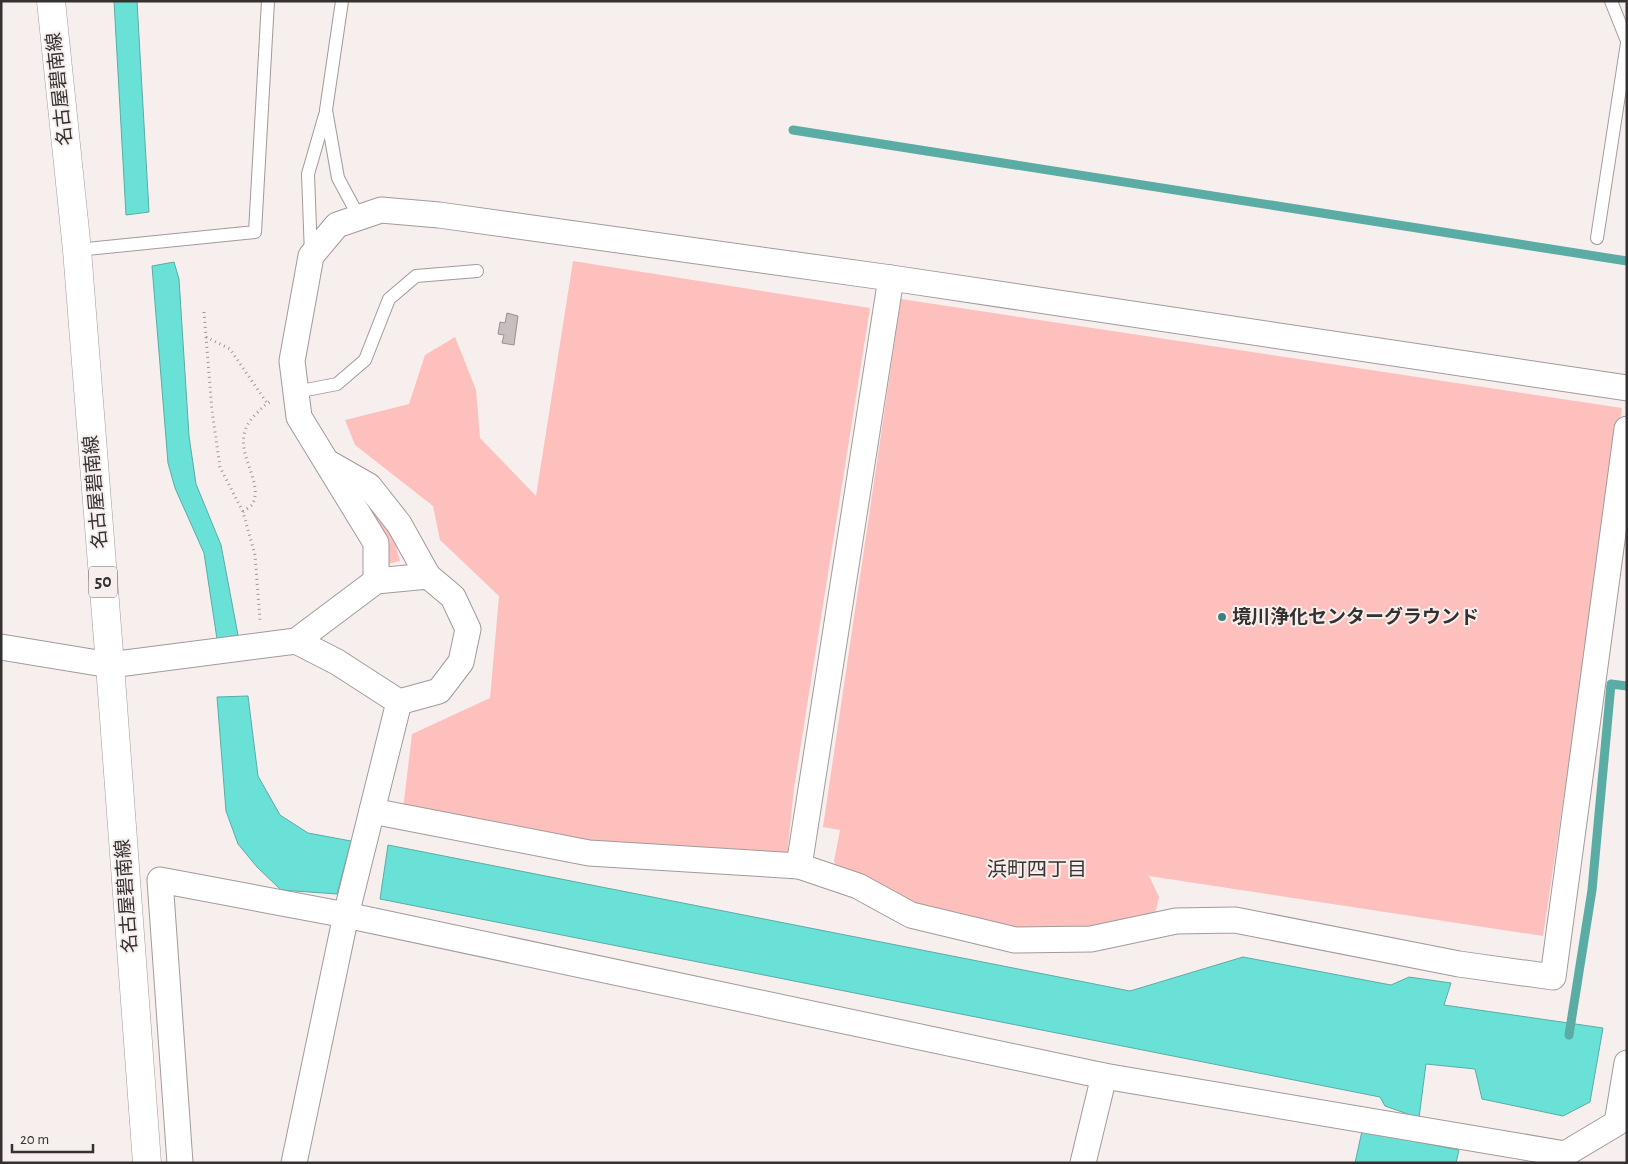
<svg xmlns="http://www.w3.org/2000/svg" width="1628" height="1164" font-family="'Alegreya Sans','Noto Sans JP',sans-serif">
  <style>
    .green { fill: #fec0bc }
    .water { fill: #6ae1d7; stroke: #5aaca5 }
    .lines { fill: none; stroke-linecap: round; stroke-linejoin: round }
    .stream { stroke: #5aaca5; stroke-width: 9 }
    .building { fill: #c7bfbf; stroke: #989090 }
    .lane-casing { stroke: #a29a9a; stroke-width: 14 }
    .street-casing { stroke: #a29a9a; stroke-width: 27 }
    .primary-casing { stroke: #a29a9a; stroke-width: 29 }
    .path { stroke: #9e9897; stroke-width: 3; stroke-dasharray: 1 4; stroke-linecap: butt }
    .lane { stroke: #fff; stroke-width: 12 }
    .street { stroke: #fff; stroke-width: 25 }
    .primary { stroke: #fff; stroke-width: 28 }
    .poi-dot { fill: #3b827c; stroke: #f7efee; stroke-width: 2 }
    .labels { text-anchor: middle; dominant-baseline: central; stroke-width: 4; stroke-linejoin: round; paint-order: stroke }
    .shield { fill: #f7efee; stroke: #6e6a69; stroke-width: 1 }
    .shield-label { font-size: 18px; font-weight: bold; fill: #343130 }
    .street-label { font-size: 19px; fill: #343130; stroke: #f7efee }
    .poi-label { font-size: 19px; font-weight: bold; fill: #343130; stroke: #f7efee; text-anchor: start }
    .neighbourhood-label { font-size: 20px; fill: #3a3433; stroke: #f7efee }
  </style>
  <rect width="100%" height="100%" fill="#f7efee"/>
  <g class="green">
    <polygon points="573,261 870,308 794,788 786,866 402,817 412,734 490,698 499,596 440,540 433,506 355,445 345,420 409,404 425,355 455,337 476,390 480,438 536,496"/>
    <polygon points="901,299 1622,408 1543,936 1149,876 1159,897 1152,926 1015,940 841,881 834,861 840,830 823,827"/>
    <polygon points="366,496 390,526 400,561 388,564 381,528"/>
  </g>
  <g class="water">
    <polygon points="114,1 137,1 149,212 126,215"/>
    <polygon points="174,262 179,279 189,436 196,484 221,545 238,635 217,639 204,553 175,488 168,463 152,266"/>
    <polygon points="248,696 258,776 280,815 308,833 351,841 337,894 281,890 257,867 238,844 226,811 217,697"/>
    <polygon points="388,845 1130,991 1243,957 1391,985 1409,977 1451,983 1444,1005 1603,1028 1590,1102 1563,1116 1482,1099 1475,1069 1426,1064 1419,1118 1385,1106 1380,1097 380,899"/>
    <polygon points="1362,1131 1459,1150 1456,1163 1355,1163"/>
  </g>
  <g class="lines">
    <g class="stream">
      <polyline points="793,130 1627,261"/>
      <polyline points="1569,1035 1592,890 1611,684 1627,686"/>
    </g>
  </g>
  <polygon class="building" points="507,313 518,316 514,345 502,343 504,335 498,334 500,322 505,323"/>
  <g class="lines">
    <defs>
      <g id="lane">
        <polyline points="342,1 326,110 338,178 359,217"/>
        <polyline points="1611,1 1627,41"/>
        <polyline points="1597,238 1627,43"/>
        <polyline points="77,250 255,232 268,1"/>
        <polyline points="311,255 308,174 325,115"/>
        <polyline points="296,392 337,384 365,360 389,299 416,276 477,271"/>
      </g>
      <g id="street">
        <polyline points="327,462 369,486 399,524 428,576"/>
        <polyline points="376,581 376,543 299,417 292,361 311,256 337,225 381,210 439,215 891,278 1627,388"/>
        <polyline points="296,641 337,662 399,702"/>
        <polyline points="1,647 110,665 296,641 376,581 428,576 453,597 468,629 461,662 439,691 399,702 346,915 294,1163"/>
        <polyline points="372,811 589,853 799,866 891,278"/>
        <polyline points="799,866 858,886 911,915 1015,940 1091,939 1176,921 1235,920 1459,964 1553,977 1627,429"/>
        <polyline points="1104,1076 1565,1154 1617,1123 1627,1063"/>
        <polyline points="180,1163 160,880 346,915 1104,1076 1083,1163"/>
      </g>
      <polyline id="primary" points="51,1 77,250 110,665 147,1163"/>
    </defs>
    <use href="#lane" class="lane-casing"/>
    <use href="#street" class="street-casing"/>
    <use href="#primary" class="primary-casing"/>
    <g class="path">
      <polyline points="204,312 212,411 220,467 243,512 255,555 260,620"/>
      <polyline points="206,337 230,349 267,403"/>
      <path d="M243,512C245,510 250,507 252,505C267,479 224,446 255,415C260,410 264,405 270,402"/>
    </g>
    <use href="#lane" class="lane"/>
    <use href="#street" class="street"/>
    <use href="#primary" class="primary"/>
  </g>
  <circle class="poi-dot" cx="1222" cy="617" r="5"/>
  <g class="labels">
    <rect class="shield" x="89" y="566.5" width="28" height="31" rx="4"/>
    <g class="shield-label">
      <text x="103" y="582">50</text>
    </g>
    <g class="street-label">
      <text transform="translate(60 89) rotate(-96)">名古屋碧南線</text>
      <text transform="translate(96 492) rotate(-95)">名古屋碧南線</text>
      <text transform="translate(127 896) rotate(-94)">名古屋碧南線</text>
    </g>
    <g class="poi-label">
      <text x="1232" y="617">境川浄化センターグラウンド</text>
    </g>
    <g class="neighbourhood-label">
      <text x="1037" y="870">浜町四丁目</text>
    </g>
  </g>
  <rect width="1628" height="1164" fill="none" stroke="#343130" stroke-width="5"/>
  <path d="M12 1144v8h81v-8" fill="none" stroke="#343130" stroke-width="2.5"/>
  <text x="20" y="1144" font-size="15" fill="#343130" stroke="#f7efee" stroke-width="4" paint-order="stroke">20 m</text>
</svg>
